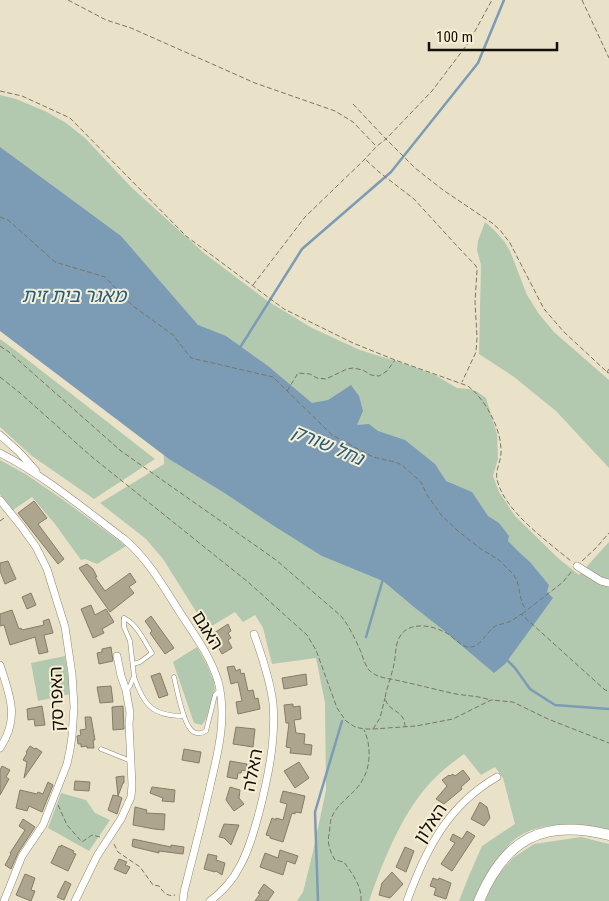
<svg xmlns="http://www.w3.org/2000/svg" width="609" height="901" font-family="'Roboto Condensed','Noto Sans Hebrew',sans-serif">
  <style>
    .green { fill: #b2c9b0 }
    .water { fill: #7b9cb4 }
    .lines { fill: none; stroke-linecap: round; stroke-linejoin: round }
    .stream { stroke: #7b9cb4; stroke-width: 2.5 }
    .building { fill: #ada58d; stroke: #857d67 }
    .service-casing { stroke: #8f8770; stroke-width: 5 }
    .minor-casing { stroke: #8f8770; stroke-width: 8 }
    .secondary-casing { stroke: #8f8770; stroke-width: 11 }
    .path { stroke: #7a7564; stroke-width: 1; stroke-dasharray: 5 2.5; stroke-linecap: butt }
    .service { stroke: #fff; stroke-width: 4 }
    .minor { stroke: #fff; stroke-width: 7 }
    .secondary { stroke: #fff; stroke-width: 10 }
    .labels { text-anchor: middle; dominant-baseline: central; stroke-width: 4; stroke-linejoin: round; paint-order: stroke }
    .street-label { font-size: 18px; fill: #131008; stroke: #f7efd5 }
    .water-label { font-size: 19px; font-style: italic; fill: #245d7f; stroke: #f7efd5 }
  </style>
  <rect width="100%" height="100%" fill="#eae2c8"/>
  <g class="green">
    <path d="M0,95L16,99L47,112L66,123L85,138L131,187L204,253L269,302L312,328L360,350L408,365L435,375L457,388L469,389L476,391L486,398L497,434L498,459L493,476L499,492L515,516L558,558L579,575L609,542V832C597,829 584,824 571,824C553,824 533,827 518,837C500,849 483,881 474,901H459L468,878L482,846L515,824L503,778L495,767L481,775L464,754C455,761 445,768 437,776C404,807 384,859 369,901H297L303,892L312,856L326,790L325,703L316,658L272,664L263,628L255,615L243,622L235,612L207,629L163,559L146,539L100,503L164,464L162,360L0,213Z"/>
    <polygon points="485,222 494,230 504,241 510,251 527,295 539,314 554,332 609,380 609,468 556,411 514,377 479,354 481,265 477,250 478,241"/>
    <polygon points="0,339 15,350 155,459 94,499 32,456 0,427"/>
    <polygon points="0,460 27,475 62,499 126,546 97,564 85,559 81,560 55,524 32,497 13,510 0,494"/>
    <polygon points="197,647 207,665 214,682 215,690 206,719 202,725 194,723 173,662"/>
    <polygon points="65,656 71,694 38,701 31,663"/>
    <polygon points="61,793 86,800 95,813 110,820 89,851 48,828"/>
    <polygon points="581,837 609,844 609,901 485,901 495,878 513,858 534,844"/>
  </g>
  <polygon class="water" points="0,147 121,236 198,325 226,336 268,366 312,403 328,400 351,385 359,396 363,411 357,425 369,424 378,431 405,440 435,464 446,481 472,492 488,516 499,523 509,536 508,541 520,553 530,562 549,585 547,592 553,598 505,664 494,673 442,629 414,607 383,581 322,556 274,526 223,492 169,459 0,331"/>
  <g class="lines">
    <g class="stream">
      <polyline points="240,349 241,346 302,249 391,172 478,63 504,0"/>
      <polyline points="366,637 383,579"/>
      <polyline points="505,658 515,668 530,689 555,705 609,709"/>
      <polyline points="318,901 315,812 342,721"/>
    </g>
  </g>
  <g class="building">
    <polygon points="34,501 47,518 38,524 64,559 58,564 18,513"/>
    <polygon points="8,561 16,579 5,584 0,571 0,563"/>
    <polygon points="87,564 93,569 97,577 95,577 105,591 130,573 136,582 129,587 134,593 110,612 79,568"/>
    <polygon points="31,593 36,605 27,609 22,597"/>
    <polygon points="91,605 95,615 106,609 114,622 102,629 104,633 93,638 81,609"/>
    <polygon points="12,610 19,629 21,628 22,630 44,625 43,621 49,619 53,633 44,635 48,652 39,654 35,637 10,645 4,625 0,626 0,614"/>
    <polygon points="151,616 174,648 165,654 150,633 152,631 145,621"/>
    <polygon points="228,624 231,631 228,633 231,638 228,640 232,648 222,654 211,635"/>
    <polygon points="111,647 113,661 99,664 97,653 102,652 102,649"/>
    <polygon points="234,666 236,671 240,669 241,674 244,673 248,691 253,690 255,699 258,698 260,709 238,714 236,702 242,701 238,682 231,684 227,667"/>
    <polygon points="160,673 168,695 159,698 151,676"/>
    <polygon points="306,674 307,685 284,689 282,678"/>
    <polygon points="111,686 113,702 100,703 97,687"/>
    <polygon points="293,704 293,707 300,706 301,719 294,720 296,733 305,734 304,744 312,745 311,755 290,753 291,748 286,747 289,723 286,723 284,705"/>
    <polygon points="42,706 45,725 35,726 34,719 28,720 27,709"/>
    <polygon points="123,706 124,729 113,730 112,707"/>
    <polygon points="85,717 91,717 95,740 93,740 94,748 87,748 87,746 81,747 81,744 78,744 77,736 81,735 80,730 86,729"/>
    <polygon points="236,727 255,729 253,747 233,744"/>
    <polygon points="30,746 35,749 36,748 42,752 24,778 27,762 23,760 27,753 26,752"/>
    <polygon points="184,749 201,752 199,763 182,760"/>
    <polygon points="230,761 247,764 246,771 242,770 241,773 238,773 237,779 227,777"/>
    <polygon points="299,762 309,778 295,788 284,771"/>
    <polygon points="2,766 10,770 6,777 9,779 0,795 0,770"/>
    <polygon points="463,770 470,779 461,787 462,789 444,804 436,799 447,786 442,780 449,775 450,776 453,774 455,776"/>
    <polygon points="124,776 124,783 123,783 118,796 122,798 117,814 108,810 113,795 118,796 116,777"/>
    <polygon points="75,781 90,782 89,791 74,790"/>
    <polygon points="48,782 53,785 42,812 29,806 27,811 16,808 20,790 37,794 38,792 43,794"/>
    <polygon points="152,787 175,790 174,802 162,801 163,798 150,793"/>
    <polygon points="230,787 240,790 239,798 244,804 234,811 226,800"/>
    <polygon points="283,791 305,796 301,813 295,812 295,814 292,813 283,842 270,838 270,836 266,835 272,818 276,820 276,818 283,820 287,804 280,802"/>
    <polygon points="480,802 487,807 490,818 484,826 471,819"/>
    <polygon points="135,807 147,810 146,813 165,814 164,830 154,829 133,825"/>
    <polygon points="23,819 35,827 18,853 11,869 5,865 11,854 10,853 25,830 19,826"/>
    <polygon points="224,824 239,825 231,845 224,838 219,837"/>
    <polygon points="467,831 475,836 452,871 441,864 455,843 450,840 453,834 462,839"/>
    <polygon points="133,839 171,847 171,845 184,847 183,854 159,851 159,853 134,847 132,846"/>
    <polygon points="61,845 74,851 73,853 76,854 68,871 51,863 59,846 61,847"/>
    <polygon points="405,847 414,851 406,872 396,867"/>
    <polygon points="280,850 298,856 295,864 287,861 283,875 260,867 265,853 278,858"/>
    <polygon points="208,854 217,856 216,860 225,863 222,875 216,871 215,872 204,869"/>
    <polygon points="119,859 127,862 125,865 130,867 126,874 114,869"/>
    <polygon points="392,872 403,884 390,898 379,895 382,883"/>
    <polygon points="25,874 35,878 31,890 35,891 31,901 16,895"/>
    <polygon points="433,878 438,880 439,878 451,883 446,899 434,895 436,888 430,886"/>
    <polygon points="65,881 71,884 64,900 57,897"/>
    <polygon points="264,884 274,892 268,901 255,901 260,894 258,893"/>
  </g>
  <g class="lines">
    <defs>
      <g id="service">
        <polyline points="124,618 124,627 130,641 134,676 130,686 126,690"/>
        <path d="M124,618C137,624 144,641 152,653L140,662L133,664"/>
        <path d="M134,677C144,706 153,716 184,716"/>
        <path d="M174,677C177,690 182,717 189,727C193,734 200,735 206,731L215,695L219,691"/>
        <polyline points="101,749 131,761"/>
      </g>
      <g id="minor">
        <polyline points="0,435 19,452 36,471"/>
        <path d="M0,453C45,476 84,509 124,539C148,559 163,586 179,611C193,633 210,655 218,681C227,715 219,749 211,782C203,819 193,855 184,892L183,901"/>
        <polyline points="0,500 21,526 36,547 47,569 65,627 72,674 74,707 72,736 70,750 67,764 43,825 22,856 4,901"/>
        <polyline points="577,566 601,581 609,583"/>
        <path d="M0,665C10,696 20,718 0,748"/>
        <polyline points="75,901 97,856 121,819 131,797 132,785 129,724 130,713 126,690 121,676 117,656"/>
        <path d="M210,901C222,892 233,880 240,866C249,850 254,831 259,813C268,777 276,741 273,703C270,679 262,656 254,634"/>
        <path d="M407,901C426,849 448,805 497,777"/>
      </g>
      <path id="secondary" d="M479,901C505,839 543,818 609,835"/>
    </defs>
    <use href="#service" class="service-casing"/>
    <use href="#minor" class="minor-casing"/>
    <use href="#secondary" class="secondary-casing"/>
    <g class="path">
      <polyline points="68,0 106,20 131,28 255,83 335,111 353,122 376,146"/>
      <polyline points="582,0 609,58"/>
      <path d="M0,91L22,96L70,118L186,236L284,309L353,343L395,360L468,386C486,400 502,430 501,453C501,461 495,471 497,479C503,510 547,541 571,561"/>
      <polyline points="353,104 386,139 415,168 443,190 492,223 500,230 510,243 544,309 564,332 607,372 609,373"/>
      <polyline points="366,160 379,172 414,199 457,246 476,266 477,270 475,302 477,337 476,352 462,382"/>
      <polyline points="0,217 8,220 55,262 105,277 133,306 173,335 191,358 273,377 332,435 373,457 395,462 402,465 421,482 427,495 442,516 458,531 481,549 499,560 513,574 517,580 522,603 526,610"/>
      <polyline points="253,285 305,217 365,159 377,146 386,139 432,91 469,42 492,0"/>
      <path d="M0,346L9,352L121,451L276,560L341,616C350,627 355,639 361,652C363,658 365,665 369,670C378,679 389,678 400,681C419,685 437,690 456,694C468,696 479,696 490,700"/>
      <polyline points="609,369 607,372 609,374"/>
      <polyline points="0,377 20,393 92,457 248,582 307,635 316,650 337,708 346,721 355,727 364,729 373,729 416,726 453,719 491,700 513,702 548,719 609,743"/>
      <polyline points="287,391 298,373 310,374 317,378 326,379 347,369 353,368 363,370 371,375 379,376 387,371 395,360"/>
      <polyline points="0,521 4,518"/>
      <polyline points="582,561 596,548 609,533"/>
      <polyline points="522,614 563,582 572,571"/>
      <path d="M405,727C405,724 404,720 403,718C397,709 388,710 385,698C387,686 392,675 394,664C396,655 395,646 399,638C408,620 434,625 448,634C455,638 461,648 471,647C481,646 486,633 494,627C497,624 500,625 505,623C511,622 516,618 521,614L605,690L609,691"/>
      <polyline points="373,729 380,718 385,698"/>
      <polyline points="58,805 67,825 82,842 92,835 100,837"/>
      <path d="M114,844L118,852L140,867L153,885L159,886C163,892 167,897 175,895"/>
      <path d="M361,901C362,885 352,874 344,862L335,860C330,852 327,843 329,834C330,829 330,823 331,819C337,802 356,794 363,779C371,766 371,744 364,730"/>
    </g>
    <use href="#service" class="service"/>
    <use href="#minor" class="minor"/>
    <use href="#secondary" class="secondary"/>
  </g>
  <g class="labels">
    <g class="street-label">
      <text transform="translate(208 630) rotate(58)">האגם</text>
      <text transform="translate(56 699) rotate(-92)">האפרסק</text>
      <text transform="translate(252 770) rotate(-79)">האלה</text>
      <text transform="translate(430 823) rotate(-56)">האלון</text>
    </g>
    <g class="water-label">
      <text x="74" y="295">מאגר בית זית</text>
      <text transform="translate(328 445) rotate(23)">נחל שורק</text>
    </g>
  </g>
  <path d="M429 42v8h128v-8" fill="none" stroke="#131008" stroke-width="2.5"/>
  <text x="436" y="42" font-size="15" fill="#131008" stroke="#f7efd5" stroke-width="4" paint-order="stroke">100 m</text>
</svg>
